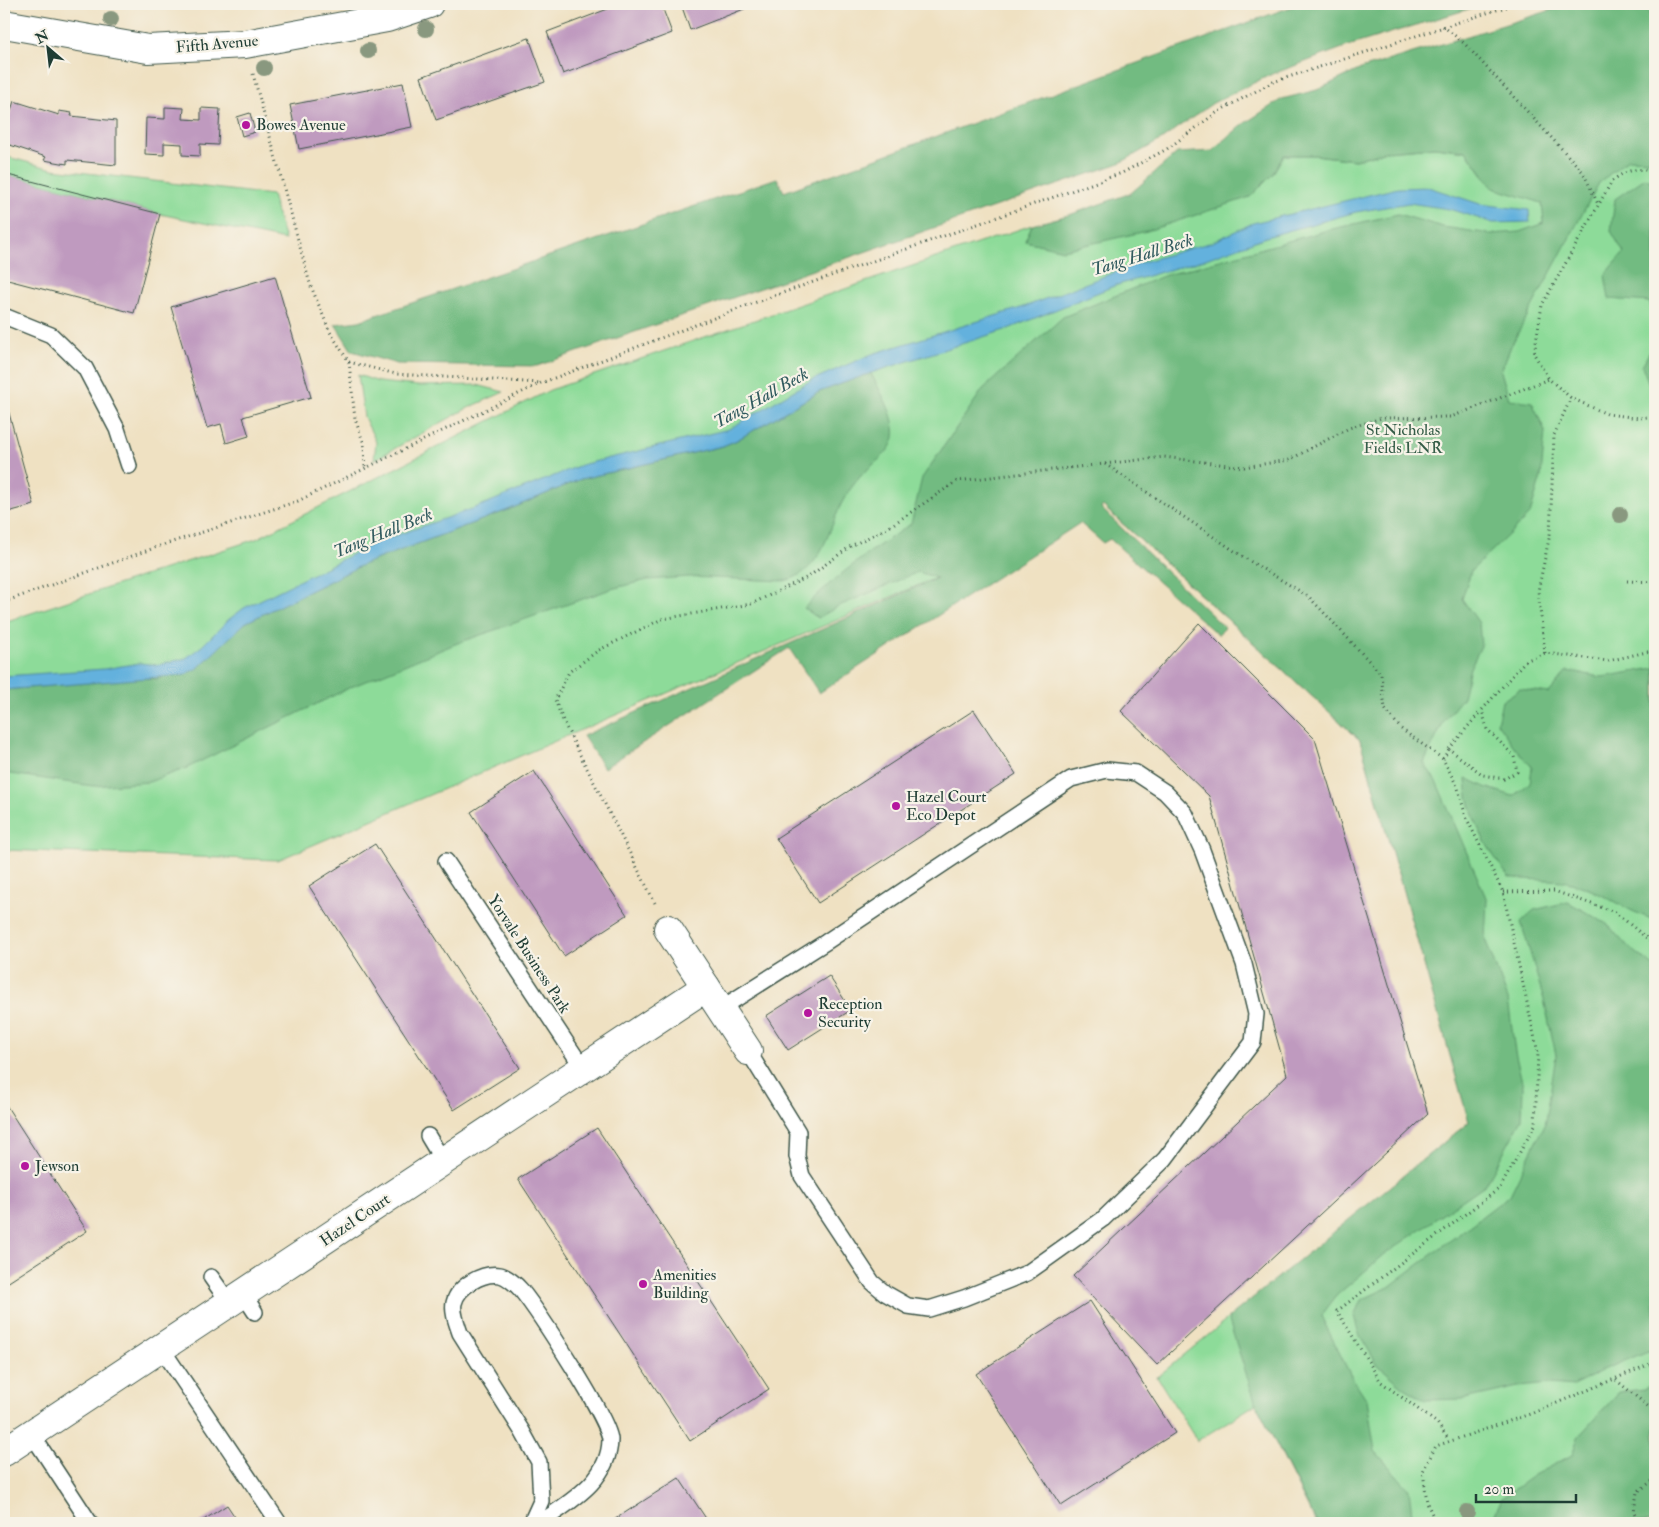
<svg xmlns="http://www.w3.org/2000/svg" width="1659" height="1527" font-family="'IM FELL Double Pica',serif">
  <style>
    .green { fill: #8ddb99; stroke: #568c66 }
    .forest { fill: #72bb81; stroke: #487c5a }
    .water { fill: #64b1dd; stroke: #427788 }
    .building { fill: #bf9abf }
    .lines { fill: none; stroke-linecap: round; stroke-linejoin: round }
    .lane-casing { stroke: #3e5649; stroke-width: 18 }
    .street-casing { stroke: #3e5649; stroke-width: 30 }
    .path { stroke: #3e5649; stroke-width: 3; stroke-dasharray: 1 4; stroke-linecap: butt }
    .lane { stroke: #fff; stroke-width: 15 }
    .street { stroke: #fff; stroke-width: 28 }
    .tree { fill: #89987f }
    .poi-dot { fill: #b5179e; stroke: #f7f3e8; stroke-width: 2 }
    .labels { text-anchor: middle; dominant-baseline: central; stroke-width: 4.5; stroke-linejoin: round; paint-order: stroke }
    .street-label { font-size: 16px; fill: #1f3d34; stroke: #f7f3e8 }
    .poi-label { font-size: 16px; fill: #1f3d34; stroke: #f7f3e8; text-anchor: start }
    .park-label { font-size: 16px; fill: #355d48; stroke: #f7f3e8 }
    .water-label { font-size: 18px; font-style: italic; fill: #305a5e; stroke: #f7f3e8 }
  </style>
  <rect width="100%" height="100%" fill="#f7f3e8"/>
  <filter id="ink" filterUnits="userSpaceOnUse"><feTurbulence type="fractalNoise" baseFrequency=".02" numOctaves="2"/><feDisplacementMap in="SourceGraphic" scale="10" xChannelSelector="R" yChannelSelector="G"/><feConvolveMatrix kernelMatrix="1 2 1 2 8 2 1 2 1" color-interpolation-filters="sRGB"/></filter>
  <filter id="wash" filterUnits="userSpaceOnUse"><feTurbulence type="fractalNoise" baseFrequency=".0096" numOctaves="4" result="noise"/><feDisplacementMap in="SourceGraphic" scale="20" xChannelSelector="R" yChannelSelector="G"/><feGaussianBlur stdDeviation="1.12" result="paint"/><feColorMatrix in="noise" values="0 0 0 0 0 0 0 0 0 0 0 0 0 0 0 0 0 1.4 0 .05"/><feComposite in="paint" operator="in"/></filter>
  <g filter="url(#wash)">
    <rect width="100%" height="100%" fill="#efe1c2"/>
    <g class="green">
      <polygon points="1643,4 1655,4 1655,1523 1316,1523 1256,1404 1197,1441 1157,1377 1469,1122 1360,740 1103,506 278,860 4,850 4,622 256,539 550,390 1032,225 1025,241 1272,175 1283,155 1315,155 1355,160 1386,151 1435,147 1466,151 1486,179 1645,8"/>
      <polygon points="4,156 53,169 272,195 285,240 160,214 4,174"/>
      <polygon points="358,375 379,382 419,386 477,385 504,392 466,409 374,460 376,442 364,417"/>
    </g>
    <g class="forest">
      <polygon points="1299,4 1485,4 1348,46 1270,75 1213,103 1161,140 1120,163 537,366 397,364 352,351 335,324 359,321 777,178 784,192"/>
      <path d="M1571,4H1643L1655,23V157L1651,160L1628,159L1599,183L1511,346L1501,371L1509,399L1532,402L1545,431L1541,477L1530,514L1471,571L1462,599L1479,623L1481,646L1470,668L1463,697L1444,721L1424,763L1437,783L1487,900L1485,939L1508,999L1515,1052L1523,1086L1522,1119L1486,1184L1385,1254L1337,1295L1321,1316L1350,1374L1367,1400L1375,1451L1409,1489L1412,1514L1409,1523H1317L1256,1404L1228,1318L1469,1122L1360,740L1103,506L1101,508L1225,628L1218,635L1110,539L1103,543L1080,523L819,693L789,648L604,768L583,736L937,578L918,572L839,606L818,618L804,608C836,575 873,549 911,524L922,478L983,389L1063,317L1166,275L1328,230L1398,214L1443,227L1491,234L1519,232L1544,223L1542,203L1493,188L1466,151L1435,147L1386,151L1355,160L1315,155H1284L1272,175L1250,197L1199,214L1147,231L1063,250L1025,241L1032,225L1072,214L1131,193L1177,153L1212,151L1242,125L1282,99L1317,90L1361,69Z"/>
      <polygon points="1645,178 1655,183 1655,315 1649,302 1609,299 1605,275 1624,253 1611,231 1615,199"/>
      <polygon points="1655,341 1655,392 1652,392 1642,366"/>
      <path d="M871,373C879,391 897,416 894,437C892,453 870,465 860,477C852,486 844,497 839,509C826,538 819,573 784,581L689,577L647,580L611,589L455,644L351,687L187,768L149,782L93,786L4,773V690L137,678L159,679L221,643L245,623L364,564L508,510L581,479L723,446L737,440L819,392Z"/>
      <path d="M1655,668V918L1652,919C1624,910 1602,892 1575,884C1553,877 1531,882 1509,877C1487,849 1467,815 1466,778L1485,787L1513,796L1530,783L1532,767L1515,748L1497,723L1502,701L1520,689L1549,693L1567,671L1602,677Z"/>
      <polygon points="1568,902 1607,924 1625,944 1655,967 1655,1348 1603,1370 1574,1386 1550,1384 1518,1387 1465,1399 1425,1400 1403,1387 1377,1364 1359,1334 1354,1316 1361,1300 1389,1287 1510,1195 1546,1121 1556,1055 1544,1000 1521,922 1534,910"/>
      <polygon points="1655,1383 1655,1523 1491,1523 1502,1498 1534,1475 1572,1455 1578,1437 1619,1392 1644,1389"/>
    </g>
    <polygon class="water" points="1428,187 1480,204 1529,210 1530,222 1493,223 1449,209 1409,203 1356,212 1266,237 1203,260 1114,286 1008,329 871,373 819,392 737,440 723,446 581,479 508,510 364,564 245,623 199,667 185,675 4,690 4,676 104,669 140,663 158,665 186,658 202,646 228,620 244,608 377,542 475,508 581,465 729,429 810,381 872,354 1024,307 1136,264 1212,242 1253,223 1398,188"/>
    <g id="blocks">
      <g class="building">
        <polygon points="621,4 661,4 672,33 563,74 547,32"/>
        <polygon points="681,4 757,4 690,30"/>
        <polygon points="529,38 545,82 436,120 421,77"/>
        <polygon points="403,83 412,127 299,149 290,105"/>
        <polygon points="14,101 59,115 59,111 72,113 71,116 116,121 116,165 67,160 67,164 44,160 46,157 4,143 4,132"/>
        <polygon points="165,107 184,108 183,119 201,120 201,108 220,109 218,145 200,144 200,156 182,155 182,144 164,143 164,155 145,154 146,118 165,119"/>
        <polygon points="250,113 255,132 242,136 237,117"/>
        <polygon points="4,174 160,214 134,313 4,279"/>
        <polygon points="275,276 311,397 243,417 249,436 226,443 221,424 207,428 171,307"/>
        <polygon points="4,395 34,505 4,513"/>
        <polygon points="1199,623 1315,739 1428,1114 1157,1365 1073,1276 1287,1075 1209,796 1121,711"/>
        <polygon points="974,710 1016,774 818,903 776,838"/>
        <polygon points="534,771 627,915 564,956 471,812"/>
        <polygon points="375,844 520,1068 454,1110 309,886"/>
        <polygon points="829,976 851,1010 788,1050 766,1016"/>
        <polygon points="4,1102 87,1231 4,1285"/>
        <polygon points="597,1128 769,1389 690,1441 518,1179"/>
        <polygon points="1090,1301 1175,1433 1061,1506 976,1374"/>
        <polygon points="679,1478 709,1523 609,1523"/>
        <polygon points="227,1505 239,1523 199,1523"/>
      </g>
    </g>
  </g>
  <g filter="url(#ink)">
    <use href="#blocks" fill-opacity="0" stroke="#3e5649" stroke-width="1"/>
    <g class="lines">
      <defs>
        <g id="lane">
          <polyline points="4,316 51,335 85,368 117,429 129,466"/>
          <polyline points="446,861 583,1068"/>
          <polyline points="720,1009 826,942 1071,779 1107,770 1136,773 1165,792 1185,813 1202,850 1244,964 1256,1014 1253,1042 1165,1159 1103,1219 1027,1273 964,1298 929,1309 908,1306 885,1293 872,1282 802,1176 797,1156 798,1132 748,1051"/>
          <polyline points="428,1136 443,1161"/>
          <polyline points="211,1277 230,1304"/>
          <polyline points="244,1295 255,1312"/>
          <polyline points="162,1349 279,1523"/>
          <polyline points="31,1433 90,1523"/>
          <path d="M531,1523L541,1501L539,1462L522,1431L460,1333C457,1324 452,1312 454,1303C458,1286 483,1272 500,1275C506,1276 517,1285 521,1290C537,1310 610,1420 610,1440C609,1481 569,1502 540,1523"/>
        </g>
        <g id="street">
          <polyline points="4,24 148,49 245,44 387,18 429,4"/>
          <polyline points="668,929 748,1051"/>
          <polyline points="4,1452 706,987"/>
        </g>
      </defs>
      <use href="#lane" class="lane-casing"/>
      <use href="#street" class="street-casing"/>
      <g class="path">
        <polyline points="1443,26 1465,44 1583,172 1598,204"/>
        <polyline points="253,74 310,284 330,332 349,362 396,374 541,383"/>
        <path d="M1655,173C1638,166 1626,170 1612,181L1542,305L1534,354L1549,379L1571,398L1607,414L1639,418L1655,416"/>
        <polyline points="349,362 355,419 364,444 365,470"/>
        <polyline points="1105,464 1248,560 1308,596 1330,619 1381,674 1385,709 1401,729 1443,759 1458,788 1466,817 1503,892 1538,1053 1535,1125 1500,1188 1337,1311 1381,1382 1437,1423 1449,1440"/>
        <polyline points="1627,581 1655,582"/>
        <polyline points="4,602 157,547 298,501 541,383 754,303 1122,173 1167,149 1219,111 1273,82 1515,4"/>
        <polyline points="1545,653 1538,591 1550,534 1554,435 1571,398"/>
        <polyline points="1449,749 1481,711"/>
        <polyline points="1443,759 1449,749 1483,775 1504,779 1517,772 1514,756 1487,729 1482,710 1525,661 1545,653 1608,661 1655,650"/>
        <polyline points="1503,892 1554,891 1615,912 1655,945"/>
        <polyline points="655,903 564,723 555,700 569,672 599,650 662,619 751,604 808,577 851,546 889,527 957,481 1164,457 1244,467 1289,460 1349,428 1382,418 1451,417 1549,379"/>
        <polyline points="1616,1380 1655,1412"/>
        <polyline points="1436,1523 1427,1503 1423,1471 1436,1446 1533,1413 1655,1362"/>
        <polyline points="1639,1523 1634,1512 1637,1492 1655,1479"/>
      </g>
      <use href="#lane" class="lane"/>
      <use href="#street" class="street"/>
    </g>
    <g class="tree">
      <circle cx="111" cy="19" r="8"/>
      <circle cx="426" cy="29" r="8"/>
      <circle cx="368" cy="51" r="8"/>
      <circle cx="264" cy="68" r="8"/>
      <circle cx="1620" cy="515" r="8"/>
      <circle cx="1467" cy="1512" r="8"/>
    </g>
  </g>
  <g class="poi-dot">
    <circle cx="246" cy="125" r="5"/>
    <circle cx="896" cy="806" r="5"/>
    <circle cx="808" cy="1013" r="5"/>
    <circle cx="25" cy="1166" r="5"/>
    <circle cx="643" cy="1284" r="5"/>
  </g>
  <g class="labels">
    <g class="street-label">
      <text transform="translate(217 44) rotate(-5)">Fifth Avenue</text>
      <text transform="translate(529 954) rotate(57)">Yorvale Business Park</text>
      <text transform="translate(355 1220) rotate(-34)">Hazel Court</text>
    </g>
    <g class="poi-label">
      <text x="256" y="125">Bowes Avenue</text>
      <text x="906" y="797">Hazel Court<tspan x="906" dy="18">Eco Depot</tspan></text>
      <text x="818" y="1004">Reception<tspan x="818" dy="18">Security</tspan></text>
      <text x="35" y="1166">Jewson</text>
      <text x="653" y="1275">Amenities<tspan x="653" dy="18">Building</tspan></text>
    </g>
    <g class="park-label">
      <text x="1403" y="430">St Nicholas<tspan x="1403" dy="18">Fields LNR</tspan></text>
    </g>
    <g class="water-label">
      <text transform="translate(1142 255) rotate(-17)">Tang Hall Beck</text>
      <text transform="translate(761 398) rotate(-29)">Tang Hall Beck</text>
      <text transform="translate(383 533) rotate(-22)">Tang Hall Beck</text>
    </g>
  </g>
  <rect width="1659" height="1527" fill="none" stroke="#f7f3e8" stroke-width="20"/>
  <g transform="translate(48 48) rotate(332)" stroke="#f7f3e8" stroke-width="4" paint-order="stroke">
  <path d="M0-4L9 19L0 12L-9 19Z" fill="#1f3d34"/>
  <text y="-8" font-size="14" font-weight="bold" text-anchor="middle" fill="#1f3d34">N</text>
  </g>
  <path d="M1476 1494v8h100v-8" fill="none" stroke="#1f3d34" stroke-width="2.5"/>
  <text x="1484" y="1494" font-size="15" fill="#1f3d34" stroke="#f7f3e8" stroke-width="4" paint-order="stroke">20 m</text>
</svg>
